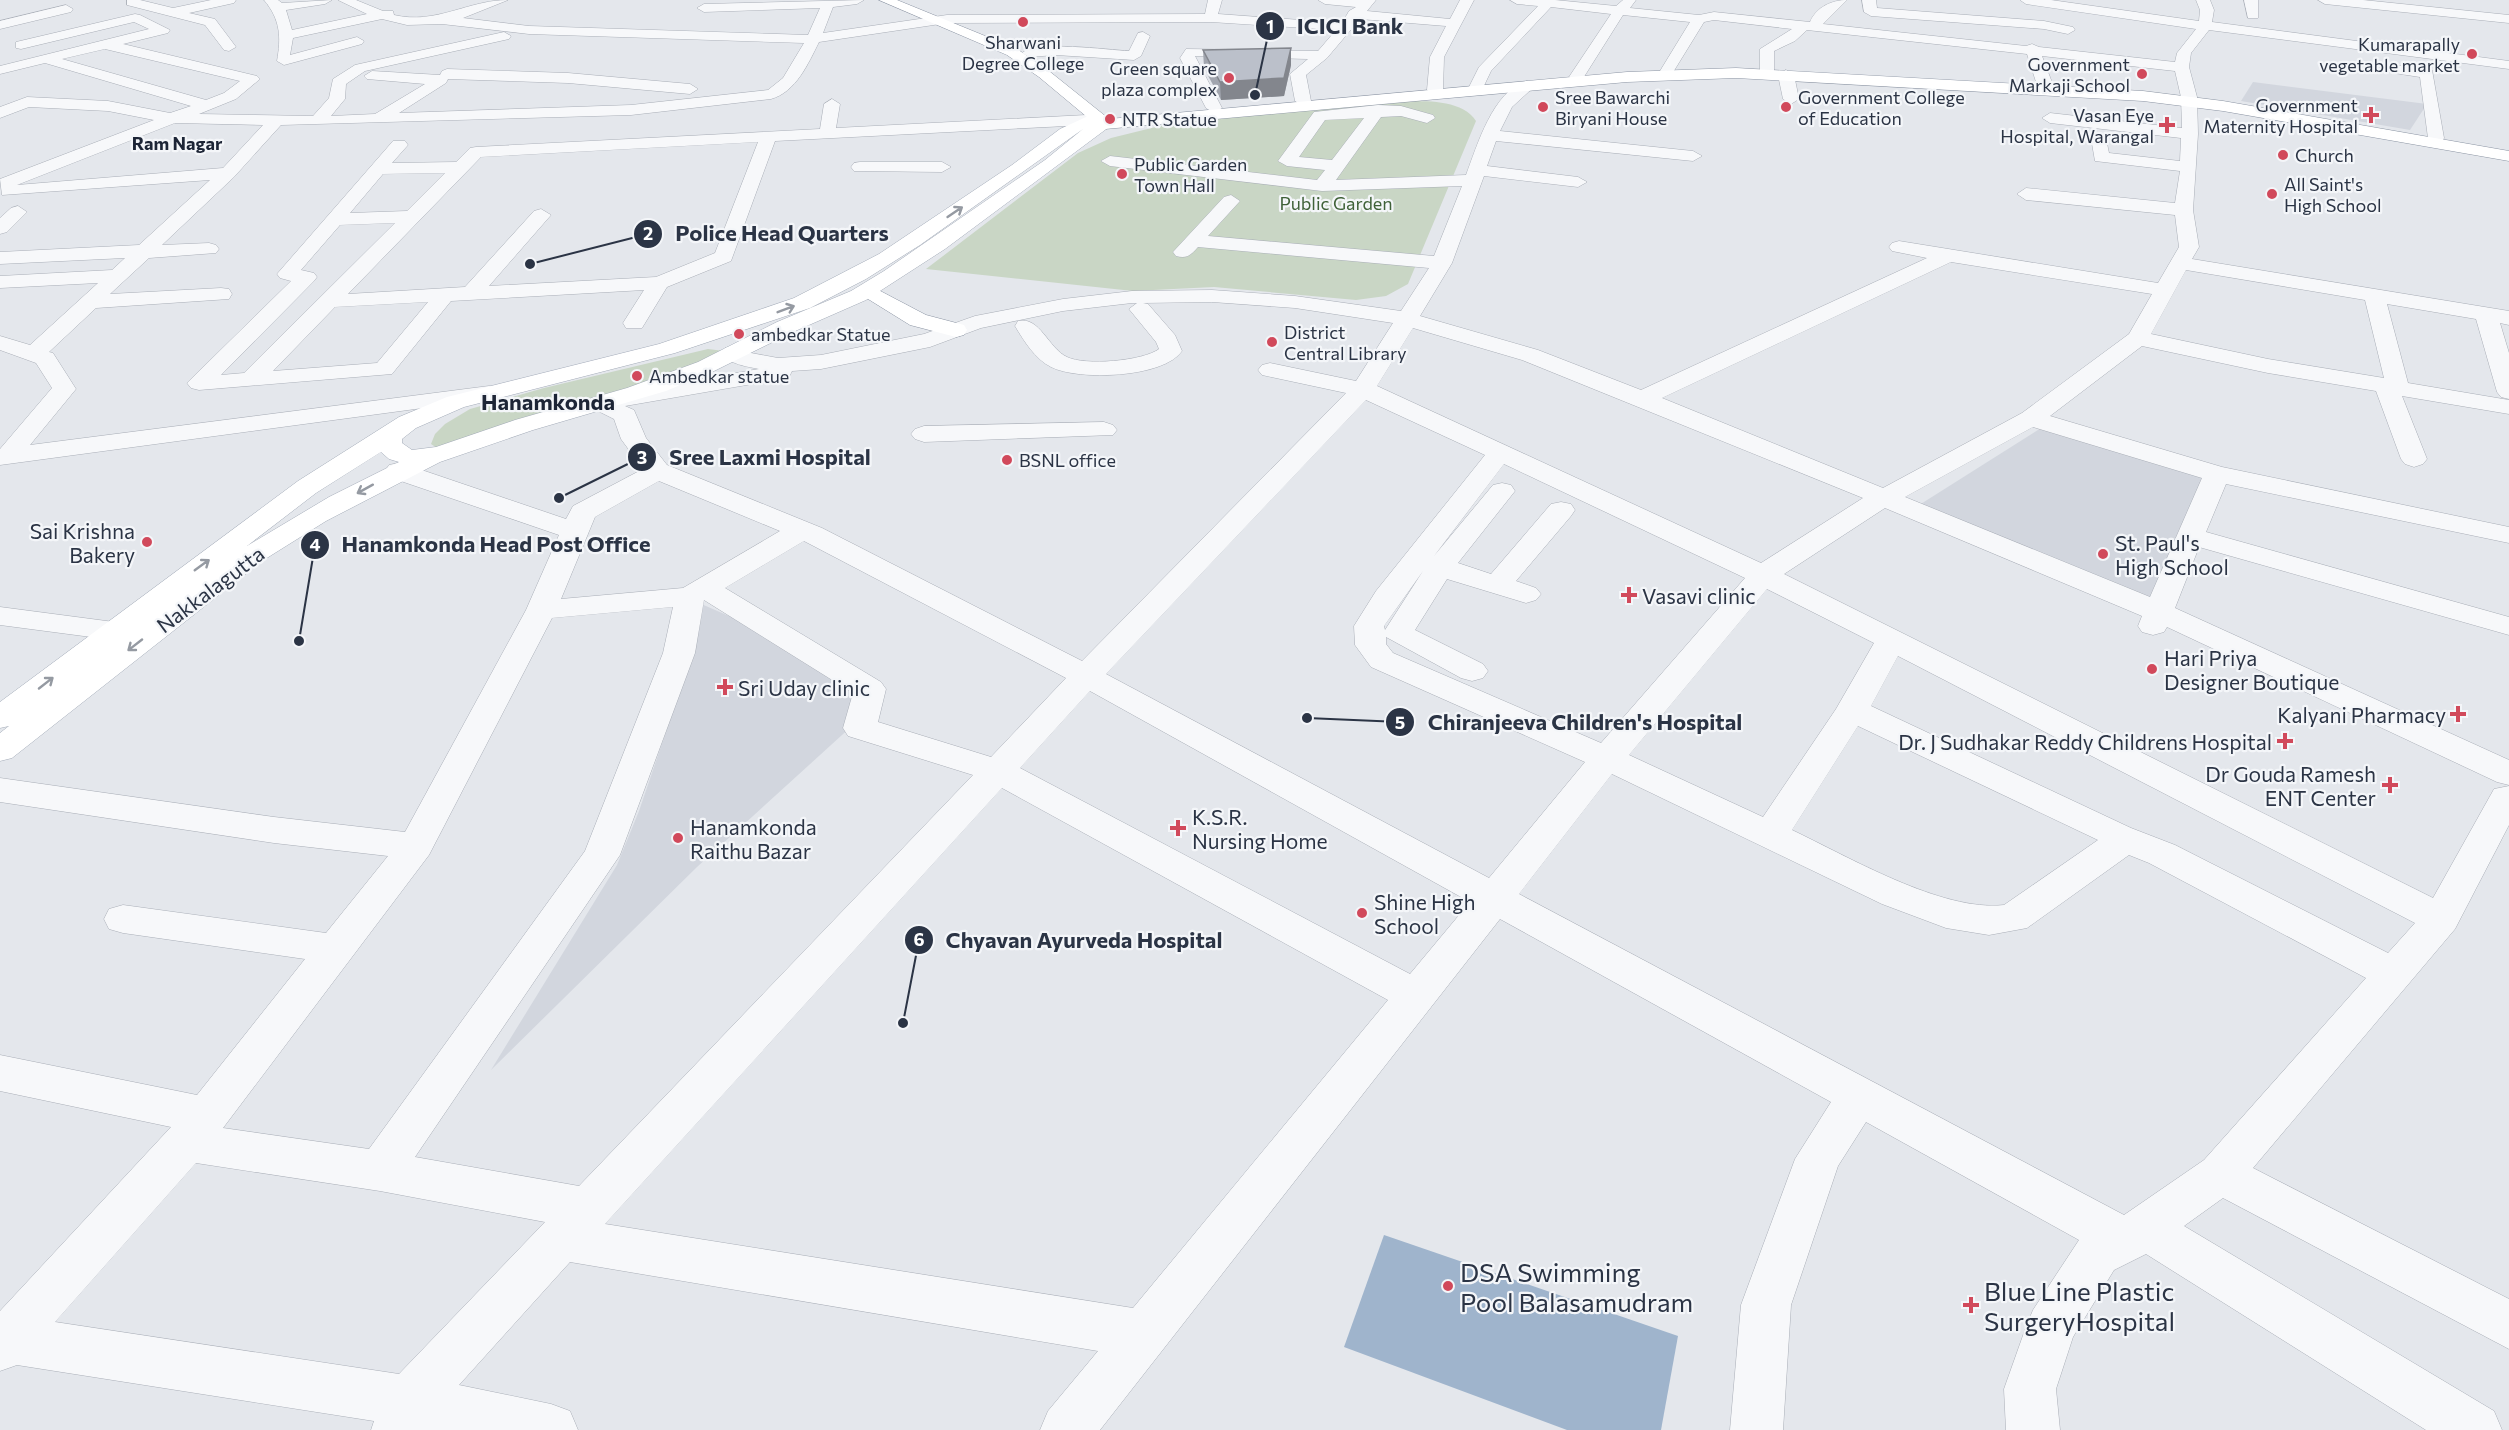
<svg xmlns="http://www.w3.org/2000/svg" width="2509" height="1430" font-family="Commissioner,sans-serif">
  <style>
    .built { fill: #d2d6de }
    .green { fill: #c9d6c5 }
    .water { fill: #9fb4cc }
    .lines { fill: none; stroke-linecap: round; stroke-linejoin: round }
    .minor-casing { stroke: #a9aeb7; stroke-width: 1 }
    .major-casing { stroke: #a3abb8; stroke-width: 1 }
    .highway-casing { stroke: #8b94a3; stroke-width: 1 }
    .minor { fill: #f7f8fa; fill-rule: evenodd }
    .major { fill: #fff; fill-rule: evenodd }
    .highway { fill: #fff; fill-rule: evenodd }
    .wall { fill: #a1a5ae }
    .shaded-wall { fill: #83868d }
    .building { fill: #bbc0ca; stroke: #83868d; stroke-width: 1.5 }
    .oneway { stroke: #959aa2 }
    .poi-dot { fill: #d1495b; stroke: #f4f6f9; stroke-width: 2 }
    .labels { text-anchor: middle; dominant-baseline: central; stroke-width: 4.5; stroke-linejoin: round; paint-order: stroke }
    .far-poi-label { font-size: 18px; fill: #2b3445; stroke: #f4f6f9; text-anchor: start }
    .far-neighbourhood-label { font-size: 18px; font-weight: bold; fill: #1d2536; stroke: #f4f6f9 }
    .far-park-label { font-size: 18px; fill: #3f6138; stroke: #f4f6f9 }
    .poi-label { font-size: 21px; fill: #2b3445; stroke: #f4f6f9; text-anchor: start }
    .street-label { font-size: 21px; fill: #2b3445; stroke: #f4f6f9 }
    .far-district-label { font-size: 22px; font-weight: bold; fill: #1d2536; stroke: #f4f6f9 }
    .near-poi-label { font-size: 26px; fill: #2b3445; stroke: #f4f6f9; text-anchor: start }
    .leader { fill: none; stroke: #2b3445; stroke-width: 2 }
    .callout-dot { fill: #2b3445; stroke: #f4f6f9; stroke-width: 2 }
    .mark-label { font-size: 18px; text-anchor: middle; font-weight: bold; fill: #fff }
    .callout-label { font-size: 22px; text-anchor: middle; font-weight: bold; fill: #2b3445; stroke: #f4f6f9; stroke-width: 4.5; stroke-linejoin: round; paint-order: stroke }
  </style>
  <rect width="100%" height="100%" fill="#e4e7ec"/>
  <g class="built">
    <polygon points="2253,82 2427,104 2410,130 2241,101"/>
    <polygon points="2041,428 2206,478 2150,599 1916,507"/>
    <polygon points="699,603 752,626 860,687 853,725 697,867 491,1070 617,865 639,811 668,726"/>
  </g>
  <g class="green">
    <path d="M1410,101C1430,101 1464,101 1476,121L1408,284L1386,296L1356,300L1214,287L1133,291L926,269L1078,153L1111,138L1172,123Z"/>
    <polygon points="708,349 724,351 700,367 440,450 431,444 435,434 445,424 470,409 544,388"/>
  </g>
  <polygon class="water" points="1384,1235 1678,1336 1661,1430 1567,1430 1344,1347"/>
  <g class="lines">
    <defs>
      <g id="minor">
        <polygon points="127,0 140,0 173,8 211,0 236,0 234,3 189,13 215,19 236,47 229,51 224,50 205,25 127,5"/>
        <path d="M264,0H278L282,3L332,0L325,4L286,10L292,30L367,14L338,0H356L383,11H393L394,15C436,25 468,0 508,0L463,18L529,26L808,35L820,8L704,12L697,8L704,4L864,0L857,4L833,7L823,33L947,15L1205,14L1208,0H1222L1218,14L1342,23L1349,11L1356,7L1325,4L1318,0H1376L1367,11L1450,19L1460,0H1474L1444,57L1443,90L1435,95L1427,90L1430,57L1446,26L1360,19L1327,58L1306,75L1311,101L1303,106L1295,101L1290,74L1308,59L1195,56L1222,108L1214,113L1206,108L1180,58L1186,49L1318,51L1336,30L1211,22L947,23L819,42C808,64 796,92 771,99L631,115L281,125L234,177L162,245L209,243L216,245L219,249L216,253L149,258L110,294L221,288L229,289L232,294L229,299L96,308L49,352L53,353L76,389L30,445L489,386L497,388L501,393L497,398L0,465V449L52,388L36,363L0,350V336L30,345L98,283L0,288V276L112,270L125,258L0,264V252L139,245L210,180L2,195L0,179L154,120L108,111L29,107L0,118V107L27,97L108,101L170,113L191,106L45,63L0,74V66L149,29L134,22L21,49L16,48V42L135,14L140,15L170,30L168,33L123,44L257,76L260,79L236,99L199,114L313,116L329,98L333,79L355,65L504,32L511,36L509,39L365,71L346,84L345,99L331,116L375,114L425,84L367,79L364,76L372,71L440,75L442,71L447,69L568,73L690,84L698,89L690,94L568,83L448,79L446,83L399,113L631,105L768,90L783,78L804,43L529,34L442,24L407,25L382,19L293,38L290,55L357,37L364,41L362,44L284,65L277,61C281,38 281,20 264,0ZM105,49L240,81L224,93L206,100L62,59ZM175,123L263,125L223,168L17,185Z"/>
        <path d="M1510,0H1555L1616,6L1623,0H1636L1630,8L1699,15L1714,12L1810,22C1816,7 1832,0 1847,0L1823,24L2026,46L2032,44L2039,47L2175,62L2177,53L2196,29L2026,4L2020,0H2051L2199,21L2200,10L2196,0H2210L2214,10L2212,22L2509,61V69L2209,30L2191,53L2189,67L2197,97L2198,134L2193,210L2199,247L2192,259L2509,311V325L2500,323L2509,353V399L2501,397L2497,392L2476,319L2387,304L2408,383L2509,400V414L2402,396L2427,459L2423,464L2414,467L2405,464L2401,459L2376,391L2268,373L2142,346L2050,416L2222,467L2509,527V543L2226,484L2206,532L2509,617V635L2199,547L2175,608L2509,760V785L2497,782L2167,627L2164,632L2153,635L2142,632L2138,626L2142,616L1885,508L1784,574L2433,898L2494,789L2509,786V825L2455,929L2253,1168L2509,1299V1349L2223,1198L2184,1226L2494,1411L2502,1430H2426L2146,1254L2114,1270L2073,1337L2056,1389L2060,1430H2006L2004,1389L2026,1327L2033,1310L2079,1240L1866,1122L1838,1166L1791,1305L1783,1430H1730L1741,1305L1795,1159L1831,1102L1500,919L1100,1430H1040L1048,1411L1098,1351L570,1262L459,1385L551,1404L570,1411L578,1430H371L374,1421L17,1365L0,1371V1311L171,1127L0,1091V1055L197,1095L305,959L123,933L109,929L104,919L109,909L123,905L326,933L388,856L274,843L0,802V778L274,817L405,832L526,610L559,535L389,477L385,471L389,465L398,463L407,465L566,519L573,506L643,469L621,439L614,419L592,408L589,403L592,398L759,369C746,366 730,365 722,353L725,348L733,346L751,353L778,358L821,355L924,334L975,316L1063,299L1132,291L1212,290L1295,296L1401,311L1429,268L1198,247C1191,255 1187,259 1176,256L1173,252L1224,197L1231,195L1240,201L1208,236L1434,256L1462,186L1322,191L1110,166L1101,161L1110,156L1317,180L1325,170L1287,166L1278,161L1314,112L1378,105L1401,106L1433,115L1435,118L1427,123L1401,116L1381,117L1336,180L1466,175C1477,146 1493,90 1527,81L1535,86L1512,107L1500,131L1693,151L1702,156L1693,161L1496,141L1487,166L1578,177L1587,182L1578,187L1484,176L1452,263L1420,316L1538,350L1641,390L1927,258L1892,251L1889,247L1892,243L1899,241L2158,283L2179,247L2175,215L2026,200L2017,194L2026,188L2175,203L2180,171L2095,161L2091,138L2093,134H2105L2109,153L2180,161L2181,138L2050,123L2042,118L2050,113L2182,128L2181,97L2175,71L2042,56L2053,85L2045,90L2037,85L2027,54L1807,30L1795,41L1774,51V71L1767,75L1760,71V49L1792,29L1714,20L1704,22L1672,74L1667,75L1660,71L1690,22L1623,15L1582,80L1577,82L1569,77L1611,14L1551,7L1491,71L1482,90H1472L1469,87L1479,67L1538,6L1517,4ZM1364,118L1332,160L1299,157L1325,120ZM1951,262L2152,294L2129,334L2022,413L1883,488L1662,398ZM2186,270L2365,300L2384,378L2268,359L2151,334ZM1212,302L1295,308L1393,323L1356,381L1270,363L1262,365L1258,370L1262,375L1346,393L1082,661L822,528L667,465L646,438L634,410L625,406L781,379L789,377L792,371L821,369L930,347L981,328L1063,311L1132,303H1137L1129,309L1156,342L1159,349C1143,361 1085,366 1067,357C1048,348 1040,316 1018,321L1015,326C1024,341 1035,359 1051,367C1078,381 1164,378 1182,351L1175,335L1148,304L1143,303ZM1413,328L1522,360L1863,498L1761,563L1377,386ZM1366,400L1485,455L1376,591L1354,626L1355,645L1371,667L1585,762L1489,878L1106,674ZM2033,427L2202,478L2150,597L1905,497ZM1504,464L1745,578L1601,743L1393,653L1386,644V637L1461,678L1472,681L1483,678L1488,671L1483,664L1415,630L1447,579L1526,603L1536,600L1541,594L1536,588L1516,581L1571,516L1575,510L1571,504L1561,502L1551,504L1491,574L1458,563L1515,491L1511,485L1502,483L1493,485L1434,556ZM659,481L780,531L683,588L561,599L595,517ZM804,541L1066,678L991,757L878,722L886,689L881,682L725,588ZM1423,571L1385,630L1384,626ZM1767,589L1874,643L1836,709L1763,817L1629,755ZM704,600L853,693L843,728L848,736L973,775L579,1186L415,1157L620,855L695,653ZM673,607L663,653L585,851L369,1149L223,1128L429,855L552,618ZM1898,656L2415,923L2388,953L2175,845L2131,828L1871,706ZM1090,691L1470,902L1410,974L1020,768ZM1858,726L2098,840L2004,905C1942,912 1849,857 1792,830ZM1612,774L1882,904L1946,928L1989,935L2027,928L2129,855L2149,863L2366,978L2204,1160L2124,1215L1519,894ZM1002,788L1388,1000L1133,1308L605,1224ZM196,1163L380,1191L545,1222L399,1374L55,1322Z"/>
        <polygon points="1862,0 1876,0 1877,8 2044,21 2073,27 2075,30 2068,34 2044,29 1871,16 1864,12"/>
        <polygon points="2244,0 2258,0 2258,18 2248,18"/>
        <polygon points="2318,0 2363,0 2509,15 2509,23 2325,4"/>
        <polygon points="66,5 73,9 71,12 0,29 0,21"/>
        <path d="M1143,32L1150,36L1141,56L1134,60L1056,55L1029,57L1022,53C1034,40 1109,50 1129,51L1138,33Z"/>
        <polygon points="2386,64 2432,70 2444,138 2442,142 2430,142 2428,138 2420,77 2381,71 2379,68"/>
        <polygon points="1786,70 1794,75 1799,99 1791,104 1783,99 1778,75"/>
        <path d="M832,99L840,104L836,128L1086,115L1094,120L1086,125L775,141L731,261L667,287L642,328H626L623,323L644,290L451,301L392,374L199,390L191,388L187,383L291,281L280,278L277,274L393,141H405L408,145L392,163L456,162L470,148L476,147L820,129L824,104ZM758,142L715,253L656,277L489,286L551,215L541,209L534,211L465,287L348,294L481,157ZM445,173L407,211L350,213L383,174ZM395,223L244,373L221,375L314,281L317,277L314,273L301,270L340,225ZM428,302L377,363L273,371L335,307Z"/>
        <polygon points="860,162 942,162 951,167 942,172 854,171 851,167 854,163"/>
        <polygon points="18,206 27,212 7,232 0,234 0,218 11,208"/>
        <polygon points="1104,422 1113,425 1117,430 1113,435 924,442 915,439 911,434 915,429 924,426"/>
        <polygon points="0,607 114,622 125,624 129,631 125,638 114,640 0,625"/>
      </g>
      <path id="major" d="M1097,112L1103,114V119L1111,121L1113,124L945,249L866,300L793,332L714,371L666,391L533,430L440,462L326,521L262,561L12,758L0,761V733L9,726L0,728V702L298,481L399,417L447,397L659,344L794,298L879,254L1012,165L1060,129ZM1083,129L1045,160L884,271L851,291L777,322L698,362L627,388L515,420L436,447L412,450L402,443V439L416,428L464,407L675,353L810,308L866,279L920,245ZM381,452L389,459L399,462L329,497L247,546L316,493Z"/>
      <g id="highway">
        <polygon points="879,0 897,0 1017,49 1049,71 1109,119 1627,72 1736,68 2143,91 2223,101 2509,151 2509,161 2223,111 2143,101 1736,78 1627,82 1105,129 1099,127 1039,77 1007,55"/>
        <polygon points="867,284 926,315 964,325 967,330 964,335 956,337 910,325 860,294 856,290 860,286"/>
      </g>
    </defs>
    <use href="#minor" class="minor-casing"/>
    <use href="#major" class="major-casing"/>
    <use href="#highway" class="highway-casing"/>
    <use href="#minor" class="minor"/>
    <use href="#major" class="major"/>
    <use href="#highway" class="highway"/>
  </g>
  <polygon class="wall" points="1203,50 1291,65 1284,96 1221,100 1204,68"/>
  <polygon class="shaded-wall" points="1291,48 1291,65 1284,96 1221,100 1220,82"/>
  <polygon class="building" points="1291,48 1284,78 1220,82 1203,50"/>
  <defs><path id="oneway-shaft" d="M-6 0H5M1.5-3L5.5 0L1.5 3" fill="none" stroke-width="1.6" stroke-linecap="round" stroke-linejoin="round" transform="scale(1.5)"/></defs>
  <g class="oneway">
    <use href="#oneway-shaft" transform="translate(955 212) rotate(-34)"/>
    <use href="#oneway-shaft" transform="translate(786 309) rotate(-21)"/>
    <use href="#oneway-shaft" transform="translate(365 489) rotate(151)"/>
    <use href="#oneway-shaft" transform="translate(202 565) rotate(-36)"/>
    <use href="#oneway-shaft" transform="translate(135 645) rotate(142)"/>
    <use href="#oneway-shaft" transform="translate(46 683) rotate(-38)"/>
  </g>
  <g class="poi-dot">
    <circle cx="1023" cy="22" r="6"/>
    <circle cx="2472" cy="54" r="6"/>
    <circle cx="2142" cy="74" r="6"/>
    <circle cx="1229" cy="78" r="6"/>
    <circle cx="1543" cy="107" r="6"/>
    <circle cx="1786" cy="107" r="6"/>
    <path d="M2368 106h6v6h6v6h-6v6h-6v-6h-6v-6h6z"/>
    <circle cx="1110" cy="119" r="6"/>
    <path d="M2164 116h6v6h6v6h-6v6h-6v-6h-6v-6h6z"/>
    <circle cx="2283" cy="155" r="6"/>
    <circle cx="1122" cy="174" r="6"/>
    <circle cx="2272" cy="194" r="6"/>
    <circle cx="739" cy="334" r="6"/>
    <circle cx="1272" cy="342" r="6"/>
    <circle cx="637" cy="376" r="6"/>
    <circle cx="1007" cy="460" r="6"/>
    <circle cx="147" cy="542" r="6"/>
    <circle cx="2103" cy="554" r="6"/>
    <path d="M1626 586h6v6h6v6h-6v6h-6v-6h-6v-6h6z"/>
    <circle cx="2152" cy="669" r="6"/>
    <path d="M722 678h6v6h6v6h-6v6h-6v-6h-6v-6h6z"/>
    <path d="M2455 705h6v6h6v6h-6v6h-6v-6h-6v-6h6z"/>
    <path d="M2282 732h6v6h6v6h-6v6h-6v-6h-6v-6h6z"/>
    <path d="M2387 776h6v6h6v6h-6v6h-6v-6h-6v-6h6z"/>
    <path d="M1175 819h6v6h6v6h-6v6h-6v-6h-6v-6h6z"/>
    <circle cx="678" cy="838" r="6"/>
    <circle cx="1362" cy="913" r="6"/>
    <circle cx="1448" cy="1286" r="6"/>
    <path d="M1968 1296h6v6h6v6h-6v6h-6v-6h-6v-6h6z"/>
  </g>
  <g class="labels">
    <g class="far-poi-label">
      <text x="1023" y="42" text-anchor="middle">Sharwani<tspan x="1023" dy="21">Degree College</tspan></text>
      <text x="2460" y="44" text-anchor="end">Kumarapally<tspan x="2460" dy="21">vegetable market</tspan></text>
      <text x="2130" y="64" text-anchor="end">Government<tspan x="2130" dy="21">Markaji School</tspan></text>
      <text x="1217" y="68" text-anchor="end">Green square<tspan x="1217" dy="21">plaza complex</tspan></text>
      <text x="1555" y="97">Sree Bawarchi<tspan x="1555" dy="21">Biryani House</tspan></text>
      <text x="1798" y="97">Government College<tspan x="1798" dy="21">of Education</tspan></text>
      <text x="2358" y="105" text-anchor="end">Government<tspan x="2358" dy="21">Maternity Hospital</tspan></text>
      <text x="2154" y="115" text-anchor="end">Vasan Eye<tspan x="2154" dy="21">Hospital, Warangal</tspan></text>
      <text x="1122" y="119">NTR Statue</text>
      <text x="2295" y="155">Church</text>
      <text x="1134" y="164">Public Garden<tspan x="1134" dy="21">Town Hall</tspan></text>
      <text x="2284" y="184">All Saint's<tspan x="2284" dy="21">High School</tspan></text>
      <text x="1284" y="332">District<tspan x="1284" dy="21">Central Library</tspan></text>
      <text x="751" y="334">ambedkar Statue</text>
      <text x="649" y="376">Ambedkar statue</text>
      <text x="1019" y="460">BSNL office</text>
    </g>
    <g class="far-neighbourhood-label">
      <text x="177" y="143">Ram Nagar</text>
    </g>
    <g class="far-park-label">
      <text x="1336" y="203">Public Garden</text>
    </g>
    <g class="poi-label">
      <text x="135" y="530" text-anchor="end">Sai Krishna<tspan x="135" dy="24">Bakery</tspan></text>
      <text x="2115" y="542">St. Paul's<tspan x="2115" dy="24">High School</tspan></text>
      <text x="1642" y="595">Vasavi clinic</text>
      <text x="2164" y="657">Hari Priya<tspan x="2164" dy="24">Designer Boutique</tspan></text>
      <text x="738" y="687">Sri Uday clinic</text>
      <text x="2446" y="714" text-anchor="end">Kalyani Pharmacy</text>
      <text x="2272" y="741" text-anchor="end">Dr. J Sudhakar Reddy Childrens Hospital</text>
      <text x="2376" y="773" text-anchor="end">Dr Gouda Ramesh<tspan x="2376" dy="24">ENT Center</tspan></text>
      <text x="1192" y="816">K.S.R.<tspan x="1192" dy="24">Nursing Home</tspan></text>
      <text x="690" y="826">Hanamkonda<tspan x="690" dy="24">Raithu Bazar</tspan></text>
      <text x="1374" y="901">Shine High<tspan x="1374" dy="24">School</tspan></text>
    </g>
    <g class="street-label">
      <text transform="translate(210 589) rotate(-37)">Nakkalagutta</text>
    </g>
    <g class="far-district-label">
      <text x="548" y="401">Hanamkonda</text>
    </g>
    <g class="near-poi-label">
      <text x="1460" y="1271">DSA Swimming<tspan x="1460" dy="30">Pool Balasamudram</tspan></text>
      <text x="1984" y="1290">Blue Line Plastic<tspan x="1984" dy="30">SurgeryHospital</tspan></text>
    </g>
  </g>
  <path class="leader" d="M1255 95L1270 26M530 264L648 234M559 498L642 457M299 641L315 545M1307 718L1400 722M903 1023L919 940"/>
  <g class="callout-dot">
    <circle cx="1255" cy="95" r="6"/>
    <circle cx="530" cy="264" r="6"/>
    <circle cx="559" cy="498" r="6"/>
    <circle cx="299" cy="641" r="6"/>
    <circle cx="1307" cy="718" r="6"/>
    <circle cx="903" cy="1023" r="6"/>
    <circle cx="1270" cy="26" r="15"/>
    <circle cx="648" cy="234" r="15"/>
    <circle cx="642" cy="457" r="15"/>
    <circle cx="315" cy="545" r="15"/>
    <circle cx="1400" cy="722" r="15"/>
    <circle cx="919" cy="940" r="15"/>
  </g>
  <g class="mark-label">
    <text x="1270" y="33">1</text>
    <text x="648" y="240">2</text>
    <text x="642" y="464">3</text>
    <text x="315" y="551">4</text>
    <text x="1400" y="729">5</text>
    <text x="919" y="946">6</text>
  </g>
  <g class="callout-label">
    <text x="1350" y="34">ICICI Bank</text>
    <text x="782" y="241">Police Head Quarters</text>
    <text x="770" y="465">Sree Laxmi Hospital</text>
    <text x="496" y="552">Hanamkonda Head Post Office</text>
    <text x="1585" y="730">Chiranjeeva Children's Hospital</text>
    <text x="1084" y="948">Chyavan Ayurveda Hospital</text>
  </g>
</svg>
